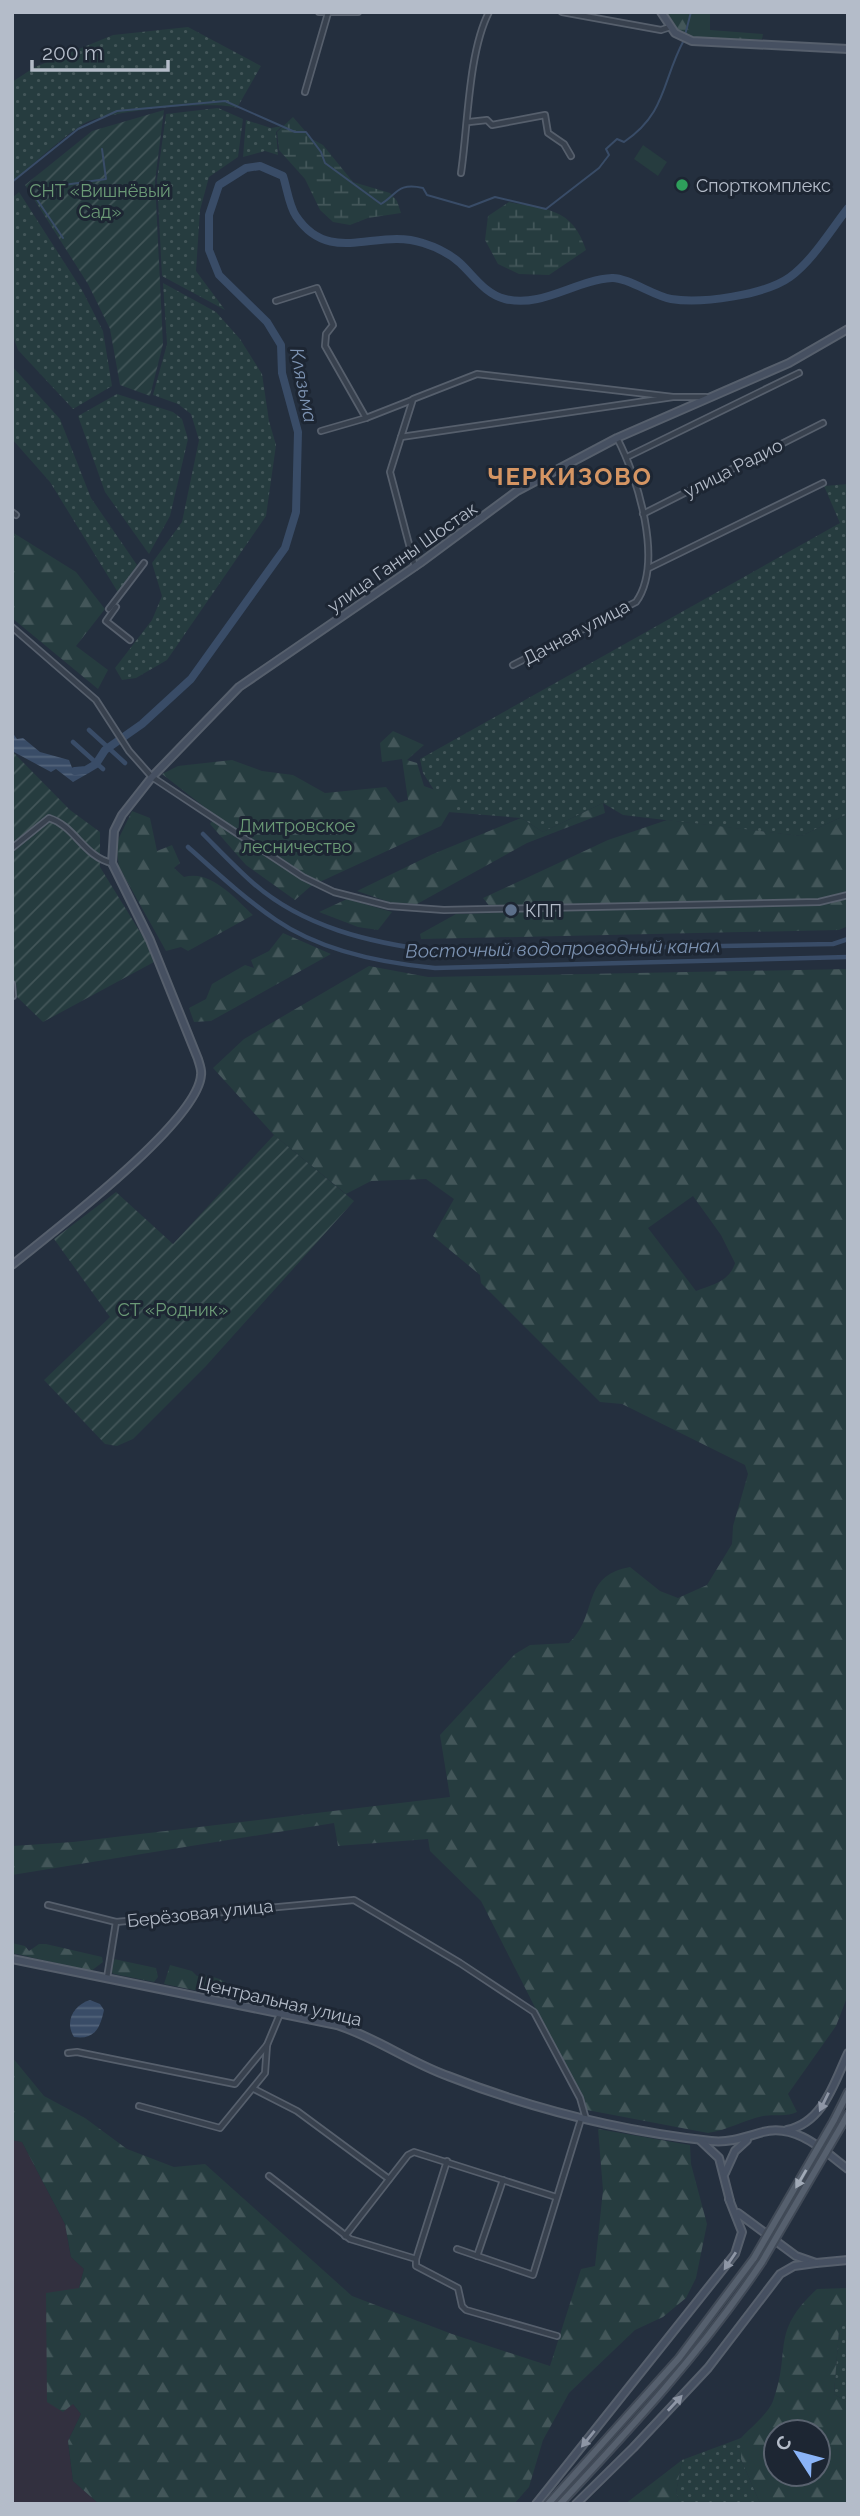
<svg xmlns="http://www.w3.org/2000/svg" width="860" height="2516" font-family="Raleway,sans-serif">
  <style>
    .medical { fill: #32303f }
    .grass { fill: url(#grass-dots) }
    .forest { fill: url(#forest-firs); fill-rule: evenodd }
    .wetland { fill: url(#wetland-marsh) }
    .park { fill: #263c3f }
    .garden { fill: url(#garden-furrows) }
    .water { fill: url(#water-rules) }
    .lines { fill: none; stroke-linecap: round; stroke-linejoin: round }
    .stream { stroke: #394c67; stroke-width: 2 }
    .canal { stroke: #394c67; stroke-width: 4.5 }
    .river { stroke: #394c67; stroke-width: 8 }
    .minor-casing { stroke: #565f6c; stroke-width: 8 }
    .secondary-casing { stroke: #565f6c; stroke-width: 10 }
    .primary-casing { stroke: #414a57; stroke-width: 10 }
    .minor { stroke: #38414e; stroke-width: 4.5 }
    .secondary { stroke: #465061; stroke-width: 6 }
    .primary { stroke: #56606e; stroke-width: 6 }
    .primary-bridge-casing { stroke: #414a57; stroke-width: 10; stroke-linecap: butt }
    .primary-bridge { stroke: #56606e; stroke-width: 6 }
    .oneway { fill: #8e96a5 }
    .oneway2 { fill: #a1aab7 }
    .leisure-dot { fill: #2e9e5b; stroke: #1d2633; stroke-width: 2.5 }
    .service-dot { fill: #5c6f8a; stroke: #1d2633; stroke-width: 2.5 }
    .labels { text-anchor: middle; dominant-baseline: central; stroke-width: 6; stroke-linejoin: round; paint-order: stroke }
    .poi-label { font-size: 18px; fill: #b4bcc9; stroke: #1d2633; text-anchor: start }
    .park-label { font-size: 18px; fill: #6b9a76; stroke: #1d2633 }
    .street-label { font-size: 18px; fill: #b4bcc9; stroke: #1d2633 }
    .water-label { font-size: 19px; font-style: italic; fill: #7c92b1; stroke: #1d2633 }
    .district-label { font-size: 24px; font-weight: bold; letter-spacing: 2px; fill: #d59563; stroke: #1d2633 }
  </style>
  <defs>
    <pattern id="grass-dots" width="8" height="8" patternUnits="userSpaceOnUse" patternTransform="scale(1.75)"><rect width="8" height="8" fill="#263c3f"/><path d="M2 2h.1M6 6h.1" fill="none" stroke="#435659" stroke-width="1.8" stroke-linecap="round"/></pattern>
    <pattern id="forest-firs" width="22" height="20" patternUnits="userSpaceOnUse" patternTransform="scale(1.75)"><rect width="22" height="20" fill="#263c3f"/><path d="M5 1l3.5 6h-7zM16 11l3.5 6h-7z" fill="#435659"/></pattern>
    <pattern id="wetland-marsh" width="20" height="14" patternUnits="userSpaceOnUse" patternTransform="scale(1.75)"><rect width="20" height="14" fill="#263c3f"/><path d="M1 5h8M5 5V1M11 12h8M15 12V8" fill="none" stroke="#435659"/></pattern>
    <pattern id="garden-furrows" width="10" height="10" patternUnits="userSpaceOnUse" patternTransform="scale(1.75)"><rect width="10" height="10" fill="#263c3f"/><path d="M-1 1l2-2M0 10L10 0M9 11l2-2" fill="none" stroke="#435659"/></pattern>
    <pattern id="water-rules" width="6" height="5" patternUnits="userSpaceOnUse" patternTransform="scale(1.75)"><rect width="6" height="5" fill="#394c67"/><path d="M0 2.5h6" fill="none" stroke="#53647b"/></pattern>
  </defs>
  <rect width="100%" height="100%" fill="#242f3e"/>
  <polygon class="medical" points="12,2140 22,2142 65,2224 71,2257 84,2269 79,2288 73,2404 81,2414 68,2441 73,2481 99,2504 12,2504"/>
  <g class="grass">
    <path d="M188,27L261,66L237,108C214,100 110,111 87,122C71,130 25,170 12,184V82L35,67L113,35Z"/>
    <polygon points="218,108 243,119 238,157 209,177 200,210 196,271 225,310 162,276 157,180 166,114"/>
    <polygon points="246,120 271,128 282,126 276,132 278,155 265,151 243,157"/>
    <polygon points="19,192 82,290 103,331 112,386 73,409 18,350 12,333 12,198"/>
    <polygon points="163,283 216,312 240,339 262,374 269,421 276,445 266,516 167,660 136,678 122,680 115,668 152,620 162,596 152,563 182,522 199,440 191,414 178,404 153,395 167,344"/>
    <polygon points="12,366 60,419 91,498 137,565 119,594 50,482 12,439"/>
    <polygon points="117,394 173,412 182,419 188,439 170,516 149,554 105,492 78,416"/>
    <polygon points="848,484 848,814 801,836 623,815 603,803 543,832 521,818 448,812 423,773 420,759 840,523 824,486"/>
    <polygon points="848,2317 848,2403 834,2394 839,2330"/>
    <polygon points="741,2438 741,2459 759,2501 763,2504 680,2504 676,2493 682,2460"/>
  </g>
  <g class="forest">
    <polygon points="661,12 710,12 710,30 763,34 762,39 692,41 675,33"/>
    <polygon points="12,532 76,572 105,609 76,646 108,670 98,689 12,618"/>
    <polygon points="393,731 424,745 407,760 417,763 424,786 438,791 456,784 468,799 451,809 441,826 311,886 295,900 246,865 210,824 216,816 162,774 178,766 232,760 262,771 293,775 325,793 386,787 398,803 408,800 402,759 382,762 380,743"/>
    <polygon points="603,803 605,813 527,843 417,904 392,903 357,891 433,854 521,818 543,832"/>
    <path d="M132,811L150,818L157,851L172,845L180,863L174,868L184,877C210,869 235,898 253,915L188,951L181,947L166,951L119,867L116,844Z"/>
    <polygon points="848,814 848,926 839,930 421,939 420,934 456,914 495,913 483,898 608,840 667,820 801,836"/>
    <polygon points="347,899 392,912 378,930 358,927 319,912"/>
    <polygon points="283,933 331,954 211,1021 194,1022 189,1008 206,999 212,984 245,965 254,968 251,960 269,951"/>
    <path d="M369,966L428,977L848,969V1995L836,2026L788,2094L797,2112C787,2117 775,2114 763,2116C744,2120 728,2130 708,2133L587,2110L481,1901L430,1851L428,1839L338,1846L334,1823L12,1875V1846L73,1842L450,1797L440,1735L515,1654L530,1645L569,1643C599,1615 580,1576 630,1567L660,1591L678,1598L707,1585L732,1544L733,1526L748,1474L745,1465L622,1404L600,1402L481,1283L480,1275L433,1236L454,1199L426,1179L371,1181L346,1194L274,1135L213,1068L244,1039ZM693,1196L721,1235L735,1263C730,1281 712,1285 696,1291L648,1228Z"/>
    <polygon points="12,1943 25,1946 29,1951 39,1944 46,1944 102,1957 103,1962 91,1971 12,1953"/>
    <polygon points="114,1959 156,1968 158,1977 154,1982 114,1974 111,1972"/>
    <path d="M170,1965L192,1971L197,1976C207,1975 218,1977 227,1983L223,1996L164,1984Z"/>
    <polygon points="12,2057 44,2096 85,2118 127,2149 174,2167 205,2164 352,2296 452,2334 550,2366 581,2269 595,2266 603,2190 598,2129 690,2145 691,2164 707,2224 696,2278 686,2298 663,2317 635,2330 569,2393 543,2440 529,2487 514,2504 99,2504 73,2481 68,2441 81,2414 73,2404 63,2412 47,2402 46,2293 79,2288 84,2269 71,2257 65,2224 22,2142 12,2140"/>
    <path d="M848,2288V2317L839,2330L834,2394L848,2403V2504H763L759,2501L741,2459V2438C750,2428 768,2414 773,2401C792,2350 769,2333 817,2289ZM776,2432H818V2474H776Z"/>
    <polygon points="682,2460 676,2493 680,2504 625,2504"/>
  </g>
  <g class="wetland">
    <polygon points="293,117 312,139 323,145 353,182 390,193 397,201 401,213 368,218 350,225 333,222 320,210 305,179 279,150 277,132"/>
    <path d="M509,202C547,210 572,207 586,250L549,275L519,274L498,264L485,240L488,216Z"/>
  </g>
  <polygon class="park" points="643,145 667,162 658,176 634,159"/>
  <g class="garden">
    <polygon points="164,110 155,181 163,344 150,396 120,385 110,329 88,284 25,185 92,131"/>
    <polygon points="12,751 70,810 100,832 100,867 145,940 154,962 43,1022 15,995 17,987 12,977"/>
    <polygon points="274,1135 354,1201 206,1366 133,1439 117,1446 105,1444 44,1380 110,1317 54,1239 116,1192 173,1244"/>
  </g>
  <g class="water">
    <polygon points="12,732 17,739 23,738 40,752 69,760 73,770 85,767 87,774 73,782 56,769 51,772 12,751"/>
    <path d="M90,2000L100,2004L104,2010C100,2029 94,2040 74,2037C64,2021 74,2005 90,2000Z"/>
  </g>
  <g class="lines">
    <g class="stream">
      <polyline points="685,35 691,12"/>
      <path d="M12,182L78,129L117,111L225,101L295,132H306L321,152L325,163L381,204C397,195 397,182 423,188L427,195L469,207L495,197L546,209L599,168L609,155L606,149L617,139L624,142C667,113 662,80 684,40"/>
      <polyline points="57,186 106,179 102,149"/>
      <polyline points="36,198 63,238"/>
    </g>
    <g class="canal">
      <polyline points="89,730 125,763"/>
      <polyline points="73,742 103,769"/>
      <path d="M203,834C219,850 235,867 253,883C303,927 370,943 436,951L833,944L848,939"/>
      <path d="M188,847C216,872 244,898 276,920C321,951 382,963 435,968L848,957"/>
    </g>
    <path class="river" d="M75,771L86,770L96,764L105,750L142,724L191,679L285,548L296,512L298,432L282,373L281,345L267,322L219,275L209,250V215L219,185L246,168L260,166L283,176C287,188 289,206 296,216C330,267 377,227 423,243C436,247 450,254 460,263C474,276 485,294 505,299C543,308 575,280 612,278C627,277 654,296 671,299C701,304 765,295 790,277C813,260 830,231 848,208"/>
    <defs>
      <g id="minor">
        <polyline points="319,12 358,12"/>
        <polyline points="562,12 661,30 670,27"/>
        <polyline points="305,92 328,13"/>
        <polyline points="469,122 487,120 492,125 545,115 548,133 564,144 571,156"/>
        <path d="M461,173C468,127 468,53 489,12"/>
        <polyline points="276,301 317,288 333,325 326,334 325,346 366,418 412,400"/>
        <polyline points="673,397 477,374 413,399 401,437 673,397 706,397"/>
        <polyline points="321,431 366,418"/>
        <polyline points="401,437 390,472 415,567"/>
        <polyline points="627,457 799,373"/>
        <polyline points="12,512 16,515"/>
        <polyline points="643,514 823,423"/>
        <polyline points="649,568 823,483"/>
        <polyline points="116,607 106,621 130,640"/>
        <polyline points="109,609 144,563"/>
        <polyline points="12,627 96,700 129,751 152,777 303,877 334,892 389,906 444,910 819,902 848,895"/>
        <path d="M513,665L636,602C664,563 638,478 617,438"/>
        <path d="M12,848L49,818C75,826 84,857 112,863"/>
        <polyline points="12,984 13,996"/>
        <polyline points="48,1905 116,1922 354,1900 460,1963 534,2012 580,2098 586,2119"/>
        <polyline points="107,1978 116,1922"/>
        <polyline points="68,2053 77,2052 235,2084 267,2045"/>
        <polyline points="254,2089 297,2111 389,2179"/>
        <polyline points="139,2106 220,2128 265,2073 267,2045 280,2014"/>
        <polyline points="269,2176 350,2239 416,2259 416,2266 458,2288 462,2306 466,2310 557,2336"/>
        <polyline points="345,2236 408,2155 414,2152 556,2197"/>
        <polyline points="457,2249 533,2275 581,2119"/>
        <polyline points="477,2256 503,2180"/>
        <polyline points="416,2259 447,2161"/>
      </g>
      <g id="secondary">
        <polyline points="661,12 675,33 692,41 848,49"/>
        <path d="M12,1265C51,1233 198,1122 201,1075C202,1070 199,1063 198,1059L150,940L112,863L114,831L122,815L152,777L239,687L420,563L517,491L617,438L789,363L848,329"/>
        <path d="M12,1959L337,2025C377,2038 409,2062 448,2076C532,2109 621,2131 711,2141C730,2143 745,2137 763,2132C796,2123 824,2151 848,2169"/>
        <path d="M787,2130C823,2123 834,2083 848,2053"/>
        <polyline points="701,2141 719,2158 730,2201"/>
        <polyline points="725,2173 735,2151 747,2140"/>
        <polyline points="738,2213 796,2256 816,2263 848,2260"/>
        <polyline points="536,2504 735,2254 742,2232 729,2199"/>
        <polyline points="576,2504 633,2448 708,2368 780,2274 794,2266 816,2263"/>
      </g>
      <g id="primary">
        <polyline points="834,2120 848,2092"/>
        <polyline points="842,2125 848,2114"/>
        <polyline points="548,2504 679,2358 754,2258"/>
        <path d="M560,2504C632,2427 703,2350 762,2262"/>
      </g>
    </defs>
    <use href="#minor" class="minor-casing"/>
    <use href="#secondary" class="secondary-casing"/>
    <use href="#primary" class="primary-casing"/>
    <use href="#minor" class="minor"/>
    <use href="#secondary" class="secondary"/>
    <use href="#primary" class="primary"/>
    <defs>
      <g id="primary-bridge">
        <polyline points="754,2258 834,2120"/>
        <polyline points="762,2262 842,2125"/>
      </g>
    </defs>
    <use href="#primary-bridge" class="primary-bridge-casing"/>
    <use href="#primary-bridge" class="primary-bridge"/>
  </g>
  <defs><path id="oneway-solid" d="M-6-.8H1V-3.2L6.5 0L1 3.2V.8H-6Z" transform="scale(1.75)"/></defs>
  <g class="oneway">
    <use href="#oneway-solid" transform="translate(824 2102) rotate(116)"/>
    <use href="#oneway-solid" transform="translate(730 2261) rotate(124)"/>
    <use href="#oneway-solid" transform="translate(675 2403) rotate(-47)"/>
    <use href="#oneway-solid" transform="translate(588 2439) rotate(129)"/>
  </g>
  <use class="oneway2" href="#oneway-solid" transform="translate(801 2179) rotate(120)"/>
  <circle class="leisure-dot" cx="682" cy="185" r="7"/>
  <circle class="service-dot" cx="511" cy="910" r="7"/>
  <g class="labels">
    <g class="poi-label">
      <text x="696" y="185">Спорткомплекс</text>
      <text x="525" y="910">КПП</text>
    </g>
    <g class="park-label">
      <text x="100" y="190">СНТ «Вишнёвый<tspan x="100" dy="21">Сад»</tspan></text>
      <text x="297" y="825">Дмитровское<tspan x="297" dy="21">лесничество</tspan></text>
      <text x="173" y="1309">СТ «Родник»</text>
    </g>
    <g class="street-label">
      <text transform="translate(733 468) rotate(-27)">улица Радио</text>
      <text transform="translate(402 557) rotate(-35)">улица Ганны Шостак</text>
      <text transform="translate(576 632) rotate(-28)">Дачная улица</text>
      <text transform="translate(200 1913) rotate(-6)">Берёзовая улица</text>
      <text transform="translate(280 2001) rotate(13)">Центральная улица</text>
    </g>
    <g class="water-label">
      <text transform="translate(304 385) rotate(79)">Клязьма</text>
      <text transform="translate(563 948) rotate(-1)">Восточный водопроводный канал</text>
    </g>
    <g class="district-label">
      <text x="570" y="476">ЧЕРКИЗОВО</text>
    </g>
  </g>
  <rect width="860" height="2516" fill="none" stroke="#b4bcc9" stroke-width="28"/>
  <g transform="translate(797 2453) rotate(306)"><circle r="33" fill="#1d2633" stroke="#59626f" stroke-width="2"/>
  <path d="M0-5L12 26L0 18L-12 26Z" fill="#8ab4f8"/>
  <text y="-10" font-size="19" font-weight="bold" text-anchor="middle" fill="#b4bcc9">С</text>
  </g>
  <path d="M32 60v10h136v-10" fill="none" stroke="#b4bcc9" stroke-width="3.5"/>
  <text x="42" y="60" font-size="21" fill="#b4bcc9" stroke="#1d2633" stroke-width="5" paint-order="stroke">200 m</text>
</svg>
